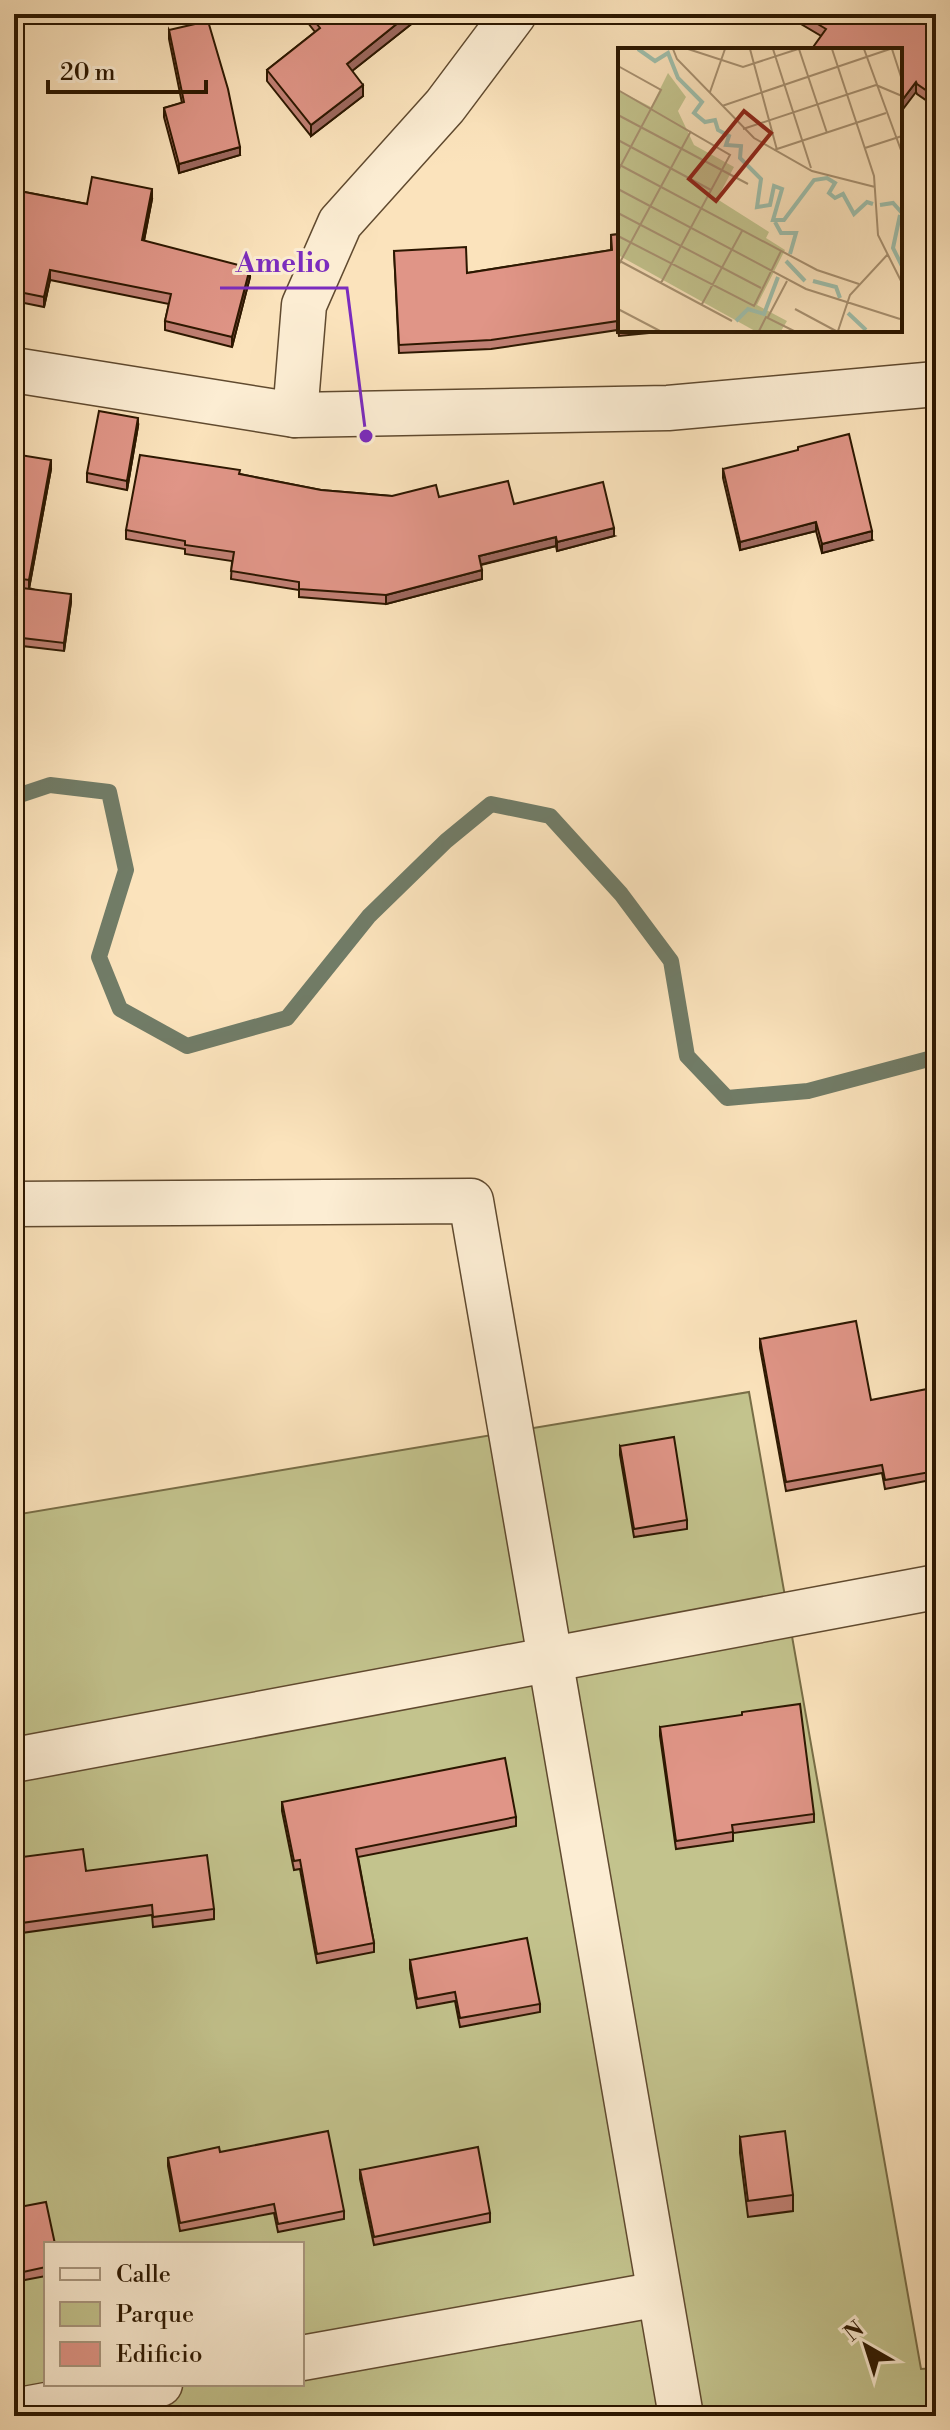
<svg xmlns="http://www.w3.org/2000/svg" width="950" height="2430" font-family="'Libre Bodoni',serif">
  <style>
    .green { fill: #c3c38d; stroke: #786d46; stroke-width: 2; fill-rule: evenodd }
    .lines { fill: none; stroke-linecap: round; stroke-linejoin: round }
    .stream { stroke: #717c67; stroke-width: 16 }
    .street-casing { stroke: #604a2f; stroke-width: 47 }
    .street { stroke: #fcedd3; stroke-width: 44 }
    .wall { fill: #c18074; stroke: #2c1700; stroke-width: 2 }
    .shaded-wall { fill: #9d685e; stroke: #2c1700; stroke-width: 2 }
    .building { fill: #e09587; stroke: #2c1700; stroke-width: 2 }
    .inset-river { fill: none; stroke: #9fbfac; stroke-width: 4 }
    .inset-road { fill: none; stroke: #a89171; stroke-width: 2 }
    .view { fill: #8f2418; fill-opacity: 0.15; stroke: #8f2418; stroke-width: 4 }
    .inset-edge { fill: none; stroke: #2c1700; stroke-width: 4 }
    .leader { fill: none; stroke: #7b2cbf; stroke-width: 3 }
    .callout-dot { fill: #7b2cbf; stroke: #fcedd3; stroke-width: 3 }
    .callout-label { font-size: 28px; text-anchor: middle; font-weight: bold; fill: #7b2cbf; stroke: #fcedd3; stroke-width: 6; stroke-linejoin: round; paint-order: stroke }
  </style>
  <rect width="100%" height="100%" fill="#fbe3bc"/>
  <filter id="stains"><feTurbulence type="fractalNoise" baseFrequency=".0025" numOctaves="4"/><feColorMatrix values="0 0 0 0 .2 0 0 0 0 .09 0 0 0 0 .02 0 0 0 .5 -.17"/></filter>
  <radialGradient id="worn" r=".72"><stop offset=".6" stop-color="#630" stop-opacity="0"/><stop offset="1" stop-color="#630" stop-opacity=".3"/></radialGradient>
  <path class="green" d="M749,1392L921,2369L936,2368V2416H14V1515ZM46,2244H302V2384H46Z"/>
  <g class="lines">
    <polyline class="stream" points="14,797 50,785 109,792 126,870 99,957 120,1009 187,1046 287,1018 369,916 446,841 491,804 550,816 621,894 671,961 687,1056 727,1098 808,1091 936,1057"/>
    <defs>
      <g id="street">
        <polyline points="14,370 295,415 668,408 936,384"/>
        <polyline points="295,415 304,305 340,223 445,106 514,14"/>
        <polyline points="14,1204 471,1201 681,2416"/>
        <polyline points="14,1760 936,1587"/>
        <polyline points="302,2358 659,2294"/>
        <polyline points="14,2411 160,2384"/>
      </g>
    </defs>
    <use href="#street" class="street-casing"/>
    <use href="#street" class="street"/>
  </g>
  <g class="wall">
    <polygon points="301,14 424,14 352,71 363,96 311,136 267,81 267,70 315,32"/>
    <polygon points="784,14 936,14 936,107 917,94 916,92"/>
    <polygon points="169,30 240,155 179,173 164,117 164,108 182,103 169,39"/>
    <polygon points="14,190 87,204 152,199 144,241 250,277 232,347 165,330 165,321 169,304 50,280 44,307 14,301"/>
    <polygon points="620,234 620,330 680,330 619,336 618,330 491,349 399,353 394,251 467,273 611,250 611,235"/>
    <polygon points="138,426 127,490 87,482 87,473"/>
    <polygon points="14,454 51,469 29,588 71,602 64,651 14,645"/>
    <polygon points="723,469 872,540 822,553 816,531 740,550 723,478"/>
    <polygon points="240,474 321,490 392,496 439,497 514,504 614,536 557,551 556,546 481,565 482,579 386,604 299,597 299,590 231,579 232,561 185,554 185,549 126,539 126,530"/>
    <polygon points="760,1339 871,1400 936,1443 936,1479 885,1489 882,1473 786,1491 760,1348"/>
    <polygon points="620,1446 687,1520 687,1529 634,1537 620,1455"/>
    <polygon points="660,1727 814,1814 814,1822 733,1833 733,1841 676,1849 660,1736"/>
    <polygon points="282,1802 516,1817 516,1826 358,1857 374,1943 374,1952 317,1963 300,1869 294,1870 282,1811"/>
    <polygon points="23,1859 86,1871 214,1909 214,1919 153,1927 152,1915 14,1934 14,1860"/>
    <polygon points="410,1960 540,2004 540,2012 460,2027 455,2001 417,2008 410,1969"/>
    <polygon points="740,2137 793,2195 793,2211 748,2217 740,2153"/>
    <polygon points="220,2152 344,2211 344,2219 278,2232 274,2213 180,2231 168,2166 168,2158"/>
    <polygon points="360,2170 490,2213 490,2222 374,2245 360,2179"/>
    <polygon points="14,2208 46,2244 46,2276 14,2282"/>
  </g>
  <g class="shaded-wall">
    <polygon points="409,14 424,14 347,75 347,64"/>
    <polygon points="916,82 916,92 900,113 900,103"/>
    <polygon points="363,85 363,96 311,136 311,125"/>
    <polygon points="240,147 240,155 179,173 179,164"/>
    <polygon points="152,189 152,199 142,250 142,240"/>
    <polygon points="250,268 250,277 232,347 232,337"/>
    <polygon points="50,270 50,280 44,307 44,297"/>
    <polygon points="138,418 138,426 127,490 127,481"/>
    <polygon points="51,460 51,469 29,589 29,580"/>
    <polygon points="816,522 816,531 740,550 740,542"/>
    <polygon points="614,528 614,536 557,551 557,542"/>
    <polygon points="872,531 872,540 822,553 822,544"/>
    <polygon points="556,537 556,546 479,565 479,556"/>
    <polygon points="482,570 482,579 386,604 386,595"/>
    <polygon points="71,594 71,602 64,651 64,643"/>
  </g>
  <g class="building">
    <polygon points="309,14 409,14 347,64 363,85 311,125 267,70 320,28"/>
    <polygon points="801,14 936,14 936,97 917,84 916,82 900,103 900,50 811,50 826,29"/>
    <polygon points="208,21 228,89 240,147 179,164 164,108 184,102 169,30"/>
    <polygon points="92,177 152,189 142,240 250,268 232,337 165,321 171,294 50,270 44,297 14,291 14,190 87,204"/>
    <polygon points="620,234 620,327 619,327 618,321 491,340 399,345 394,251 466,247 467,273 612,250 611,235"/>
    <polygon points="99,411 138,418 127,481 87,473"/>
    <polygon points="849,434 872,531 822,544 816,522 740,542 723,469 798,450 798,447"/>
    <polygon points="14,454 51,460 29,580 14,578"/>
    <polygon points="140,455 240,470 239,474 321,490 392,496 436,485 439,497 508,481 514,504 603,482 614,528 557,542 556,537 479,556 482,570 386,595 299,589 299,582 231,571 234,552 185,545 185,541 126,530"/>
    <polygon points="14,587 71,594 64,643 14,637"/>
    <polygon points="856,1321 871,1400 927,1389 936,1443 936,1471 885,1480 882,1465 786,1482 760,1339"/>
    <polygon points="674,1437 687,1520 634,1529 620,1446"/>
    <polygon points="800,1704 814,1814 732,1825 733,1832 676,1841 660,1727 742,1715 742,1712"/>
    <polygon points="505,1758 516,1817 356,1849 374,1943 317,1954 300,1860 294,1861 282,1802"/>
    <polygon points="83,1849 86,1871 207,1855 214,1909 153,1917 152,1905 14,1924 14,1860 23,1859 22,1857"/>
    <polygon points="527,1938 540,2004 460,2018 455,1992 417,1999 410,1960"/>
    <polygon points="328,2131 344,2211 278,2224 274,2204 180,2223 168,2158 219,2147 220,2152"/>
    <polygon points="785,2131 793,2195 748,2201 740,2137"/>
    <polygon points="478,2147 490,2213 374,2237 360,2170"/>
    <polygon points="46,2202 55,2244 46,2244 46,2267 14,2274 14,2208"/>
  </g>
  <g transform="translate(618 48)">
    <rect width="284" height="284" fill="#fbe3bc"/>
    <path d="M50,25L68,49L60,63L76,97L116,119L99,151L151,184L148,190L167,202L139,257L169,273L163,283H137L0,207V42L33,59Z" fill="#c3c38d"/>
    <path class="inset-river" d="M20,1L37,13L50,5L60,30L84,54L76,65L87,74L97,72L100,82L111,88L108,97L123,98L122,110L143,131L139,159L152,157L156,138L164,141L155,172H166L196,132L209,130L217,135L211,145L217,150L225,146L236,166L249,154L255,156M262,157L275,155L284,165M282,167L275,200L284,218M157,174L163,185H178L172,206M168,213L187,233M195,233L218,239L222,250M230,265L248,282M118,273L130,261L146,266L160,229"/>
    <path class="inset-road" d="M55,1L59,11L136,90L194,123L257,139M70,1L125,19L180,1M132,1L159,102M155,1L193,120M181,1L209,85M214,1L256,128L260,187L284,235M246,1L284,105M274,1L284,32M0,18L43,42L0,123M258,37L284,48M0,42L112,107L43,235M92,44L107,1M104,58L272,1M0,67L130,136M125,81L258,37M0,92L93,142M247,100L284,88M156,102L268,65M0,116L199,222L241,236M0,141L188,241L282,271M0,165L143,240M0,188L136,258L163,203M0,212L114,273M0,218L73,83M84,256L124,183M0,261L42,283M177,261L218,283M150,269L169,233M141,283L148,269L176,283M220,283L232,247L270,206"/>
    <path class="view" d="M126,63L153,85L98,153L71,131Z"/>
    <rect width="284" height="284" class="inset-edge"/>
  </g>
  <path class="leader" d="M366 436L347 288H220"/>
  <circle class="callout-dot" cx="366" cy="436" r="8"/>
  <g class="callout-label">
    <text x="283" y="272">Amelio</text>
  </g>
  <rect width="950" height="2430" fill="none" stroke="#fbe3bc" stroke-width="48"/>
  <rect x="16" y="16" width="918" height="2398" fill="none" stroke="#2c1700" stroke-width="4"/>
  <rect x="24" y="24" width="902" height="2382" fill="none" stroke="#2c1700" stroke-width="2"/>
  <rect x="44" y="2242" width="260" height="144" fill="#fcedd3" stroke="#a9977f" stroke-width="2"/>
  <rect x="60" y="2268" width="40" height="12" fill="#fcedd3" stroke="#a9977f" stroke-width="2"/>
  <text x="116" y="2282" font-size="24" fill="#2c1700">Calle</text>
  <rect x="60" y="2302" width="40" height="24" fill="#c3c38d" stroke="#a9977f" stroke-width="2"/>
  <text x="116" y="2322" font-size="24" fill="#2c1700">Parque</text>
  <rect x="60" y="2342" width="40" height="24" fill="#e09587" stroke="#a9977f" stroke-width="2"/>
  <text x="116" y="2362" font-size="24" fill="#2c1700">Edificio</text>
  <g transform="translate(866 2346) rotate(321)" stroke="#fcedd3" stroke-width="6" paint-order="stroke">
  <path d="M0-6L14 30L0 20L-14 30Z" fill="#2c1700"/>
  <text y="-12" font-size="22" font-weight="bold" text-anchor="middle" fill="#2c1700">N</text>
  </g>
  <path d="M48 80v12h158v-12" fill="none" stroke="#2c1700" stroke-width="4"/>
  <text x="60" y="80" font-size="24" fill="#2c1700" stroke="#fcedd3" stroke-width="6" paint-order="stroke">20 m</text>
  <rect width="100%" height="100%" filter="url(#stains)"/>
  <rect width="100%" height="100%" fill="url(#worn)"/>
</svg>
